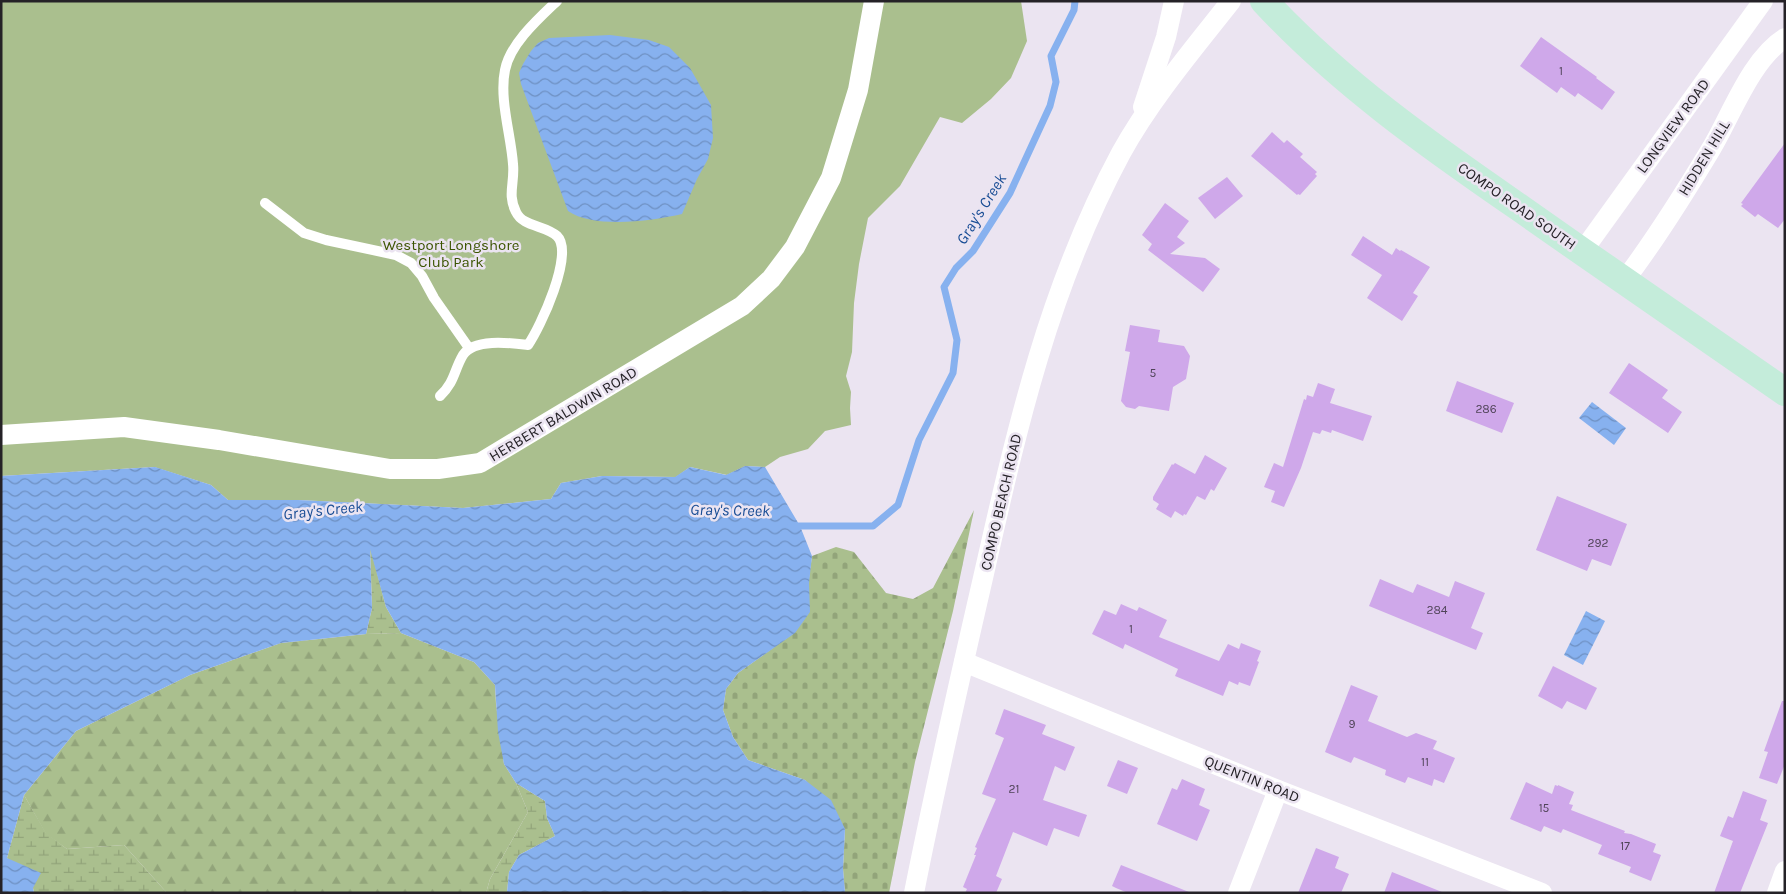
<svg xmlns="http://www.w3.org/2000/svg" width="1786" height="894" font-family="Karla,sans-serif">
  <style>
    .forest { fill: url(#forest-firs) }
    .wetland { fill: url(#wetland-marsh) }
    .cemetery { fill: url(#cemetery-stones) }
    .park { fill: #aabf8e }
    .water { fill: url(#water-waves) }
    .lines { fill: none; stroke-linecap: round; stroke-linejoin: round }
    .stream { stroke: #87b1ef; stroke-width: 7 }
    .building { fill: #cfa8ea }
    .lane { stroke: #fff; stroke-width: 10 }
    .street { stroke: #fff; stroke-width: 20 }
    .secondary { stroke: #c4ecda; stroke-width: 28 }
    .labels { text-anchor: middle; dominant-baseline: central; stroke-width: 5; stroke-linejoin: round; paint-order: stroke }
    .number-label { font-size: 12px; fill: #504458 }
    .street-label { font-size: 15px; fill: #252227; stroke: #ebe4f1 }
    .park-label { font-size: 15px; fill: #3b5401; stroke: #ebe4f1 }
    .water-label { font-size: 16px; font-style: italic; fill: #194d95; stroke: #ebe4f1 }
  </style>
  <defs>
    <pattern id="forest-firs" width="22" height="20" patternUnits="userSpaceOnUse" patternTransform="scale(1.25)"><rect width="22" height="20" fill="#aabf8e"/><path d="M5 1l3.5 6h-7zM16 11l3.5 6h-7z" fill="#92a47a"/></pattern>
    <pattern id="wetland-marsh" width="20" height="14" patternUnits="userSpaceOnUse" patternTransform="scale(1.25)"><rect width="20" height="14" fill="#aabf8e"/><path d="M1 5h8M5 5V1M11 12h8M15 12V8" fill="none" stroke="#92a47a"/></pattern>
    <pattern id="cemetery-stones" width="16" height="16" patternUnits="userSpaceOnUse" patternTransform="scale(1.25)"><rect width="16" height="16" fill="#aabf8e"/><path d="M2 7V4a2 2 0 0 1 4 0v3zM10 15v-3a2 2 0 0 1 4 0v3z" fill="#92a47a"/></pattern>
    <pattern id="water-waves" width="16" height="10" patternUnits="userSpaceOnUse" patternTransform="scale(1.25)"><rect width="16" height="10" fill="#87b1ef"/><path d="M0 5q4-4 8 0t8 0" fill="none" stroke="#6e90c2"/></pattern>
  </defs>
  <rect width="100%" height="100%" fill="#ebe4f1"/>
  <polygon class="forest" points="401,633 474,662 495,685 496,704 504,764 516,783 528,812 490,879 486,893 167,893 124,845 67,849 46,834 24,795 76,731 190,675 281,643 366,634"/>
  <g class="wetland">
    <polygon points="370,546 386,607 401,633 366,634 372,608"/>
    <polygon points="516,783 545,801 547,818 555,836 519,855 509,872 507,893 486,893 490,879 528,812"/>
    <polygon points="24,795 46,833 67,849 124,845 167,893 34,893 33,888 7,858"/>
  </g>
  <polygon class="cemetery" points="974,510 953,611 915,762 889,893 845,893 843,869 845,829 805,780 748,760 733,737 723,710 726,689 738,673 794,633 809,578 812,556 836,547 854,552 886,593 913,599 933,588"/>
  <polygon class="park" points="1,1 1021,1 1027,41 1011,78 991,99 962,123 940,117 900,186 868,218 859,264 854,303 852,352 846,376 851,392 850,408 851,425 825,431 808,449 780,457 765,467 745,466 727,475 690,467 676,477 602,476 561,483 551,499 463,508 298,500 228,500 211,485 154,467 1,476"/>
  <g class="water">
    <path d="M610,35L649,40L669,47L690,68L711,105L713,138L708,159L697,179L682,214C652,221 594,229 568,211L521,84L519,73L523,64L531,51L538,43L549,38Z"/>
    <polygon points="1592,402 1626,428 1614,445 1579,418"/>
    <polygon points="745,466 765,467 800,526 812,556 809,583 810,612 795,633 738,673 726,689 723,710 733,737 748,760 805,780 831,800 845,829 843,869 845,893 507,893 509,872 519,855 555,836 547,818 545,801 516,783 504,764 498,732 495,685 474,662 401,633 386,607 370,549 372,608 366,634 281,643 190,675 76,731 24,795 7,858 41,873 33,888 34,893 1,893 1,476 155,467 211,485 228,500 298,500 463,508 551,499 561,483 602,476 675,477 690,467 726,475"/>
    <polygon points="1586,611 1605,621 1583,665 1564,655"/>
  </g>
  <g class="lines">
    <polyline class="stream" points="791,526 873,526 898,505 919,440 953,373 957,340 944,287 956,268 973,251 1010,193 1050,106 1056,82 1051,56 1074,10 1075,1"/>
  </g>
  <g class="building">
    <polygon points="1541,37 1597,77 1596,78 1615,92 1602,110 1578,93 1575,97 1561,87 1557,93 1520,66"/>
    <polygon points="1272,132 1284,143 1287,140 1303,154 1300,157 1317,172 1315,174 1317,176 1300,195 1298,194 1297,195 1251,156"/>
    <polygon points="1785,143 1785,219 1778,228 1758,214 1755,217 1741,206 1743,204 1741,203"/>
    <polygon points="1227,177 1243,196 1215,219 1198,198"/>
    <polygon points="1165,203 1189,221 1177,237 1185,243 1170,254 1205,258 1220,269 1203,292 1148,250 1152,244 1142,235"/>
    <polygon points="1363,236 1392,255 1396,248 1400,251 1401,250 1430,267 1413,293 1418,296 1402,321 1367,298 1382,275 1351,255"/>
    <polygon points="1130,325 1160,330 1158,342 1184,346 1190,356 1186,379 1173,387 1169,411 1139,406 1135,409 1126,407 1121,401 1130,352 1125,351"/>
    <polygon points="1629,363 1668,390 1662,398 1682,412 1668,433 1609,393"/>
    <polygon points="1457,381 1514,403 1502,433 1446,411"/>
    <polygon points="1318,383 1335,389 1330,403 1372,416 1363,441 1332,430 1331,433 1322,430 1320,434 1313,432 1301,468 1284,507 1271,502 1275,491 1264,487 1274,463 1283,467 1304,399 1306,400 1307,395 1313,397"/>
    <polygon points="1205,455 1227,468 1214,491 1211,489 1205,500 1197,496 1186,515 1184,514 1183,516 1175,511 1171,518 1156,509 1159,504 1153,500 1153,497 1172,464 1173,465 1175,463 1195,474"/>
    <polygon points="1557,496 1627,524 1611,566 1592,559 1587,571 1536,550"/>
    <polygon points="1380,579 1413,593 1417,584 1449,597 1455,581 1485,593 1471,628 1483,633 1476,650 1369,606"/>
    <polygon points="1121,604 1137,611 1139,607 1167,620 1159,637 1219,661 1228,644 1239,649 1241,643 1261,651 1257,661 1259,662 1250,686 1239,682 1238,685 1229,681 1223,696 1175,676 1178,669 1125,644 1123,649 1092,634 1104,610 1116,615"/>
    <polygon points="1553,666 1597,688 1586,710 1567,701 1562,709 1538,696"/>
    <polygon points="1351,685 1378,696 1368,721 1407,737 1416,733 1437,741 1433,749 1455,758 1444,783 1434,779 1432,786 1408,777 1405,783 1385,775 1386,770 1354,757 1351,763 1325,752"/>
    <polygon points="1782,701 1785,701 1785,764 1777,784 1759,778 1768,752 1764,751"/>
    <polygon points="1004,709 1046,725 1042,734 1075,747 1065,771 1055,766 1043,800 1087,815 1079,837 1054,828 1047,846 1013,832 996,876 1002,879 996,893 965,893 967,889 963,887 976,855 974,855 977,848 975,847 996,799 982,794 1004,738 995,734"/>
    <polygon points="1118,760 1138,768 1127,794 1107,786"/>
    <polygon points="1182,779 1205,789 1199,805 1210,810 1197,841 1157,824 1172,788 1177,790"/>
    <polygon points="1526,782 1552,794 1555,785 1558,786 1558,785 1574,792 1569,804 1573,805 1571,810 1625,831 1624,833 1631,834 1656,844 1653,852 1661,855 1651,881 1629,872 1631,867 1598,854 1602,845 1563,829 1561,833 1544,826 1541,832 1510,819"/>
    <polygon points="1743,791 1767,800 1760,820 1768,823 1740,893 1714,893 1733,841 1720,836 1728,816 1733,818"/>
    <polygon points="1316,848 1339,857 1335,868 1349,874 1341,893 1298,893"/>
    <polygon points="1121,865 1189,892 1189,893 1128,893 1116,888 1112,886"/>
    <polygon points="1392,872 1442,892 1442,893 1384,893"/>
  </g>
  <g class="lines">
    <g class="lane">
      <polyline points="265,203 304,233 326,240 396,255 411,263 422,276 434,298 469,348"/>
      <path d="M440,396C455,382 454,370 463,355C474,338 511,343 528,345C540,328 575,253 557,236C545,225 523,227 516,212C507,194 515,183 513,164C511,135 499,99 505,70C510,44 538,19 557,1"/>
    </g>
    <g class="street">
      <polyline points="1143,107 1166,37 1174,1"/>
      <polyline points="1582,252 1763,1"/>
      <path d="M1624,281C1656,239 1684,194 1711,149C1731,116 1751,59 1785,38"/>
      <polyline points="1,435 124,427 219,440 390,469 438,469 480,463 742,306 771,279 795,247 831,178 858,90 874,1"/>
      <polyline points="964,662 1278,790 1542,893"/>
      <path d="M914,893C935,787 959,682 983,578C1017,428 1048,289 1121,153C1150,100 1194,48 1231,1"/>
      <polyline points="1238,893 1278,790"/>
      <polyline points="1777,893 1785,871"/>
    </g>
    <path class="secondary" d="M1264,1C1339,82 1430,146 1520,208C1608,270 1697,331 1785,392"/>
  </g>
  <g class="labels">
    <g class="number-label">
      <text x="1561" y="71">1</text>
      <text x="1153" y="373">5</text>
      <text x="1486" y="409">286</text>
      <text x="1598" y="543">292</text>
      <text x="1437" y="610">284</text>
      <text x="1131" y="629">1</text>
      <text x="1352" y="724">9</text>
      <text x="1425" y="762">11</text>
      <text x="1014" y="789">21</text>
      <text x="1544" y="808">15</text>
      <text x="1625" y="846">17</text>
    </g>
    <g class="street-label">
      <text transform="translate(1673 126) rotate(-54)">LONGVIEW ROAD</text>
      <text transform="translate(1704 158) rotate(-59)">HIDDEN HILL</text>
      <text transform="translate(1517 206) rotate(35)">COMPO ROAD SOUTH</text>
      <text transform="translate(563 414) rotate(-31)">HERBERT BALDWIN ROAD</text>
      <text transform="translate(1001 502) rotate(-77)">COMPO BEACH ROAD</text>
      <text transform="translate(1252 779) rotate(22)">QUENTIN ROAD</text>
    </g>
    <g class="park-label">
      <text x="451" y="245">Westport Longshore<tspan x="451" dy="17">Club Park</tspan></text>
    </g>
    <g class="water-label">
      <text transform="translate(981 209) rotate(-58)">Gray's Creek</text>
      <text transform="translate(323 510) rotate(-6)">Gray's Creek</text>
      <text transform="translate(730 510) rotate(1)">Gray's Creek</text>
    </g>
  </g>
  <rect width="1786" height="894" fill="none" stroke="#252227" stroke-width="5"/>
</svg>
